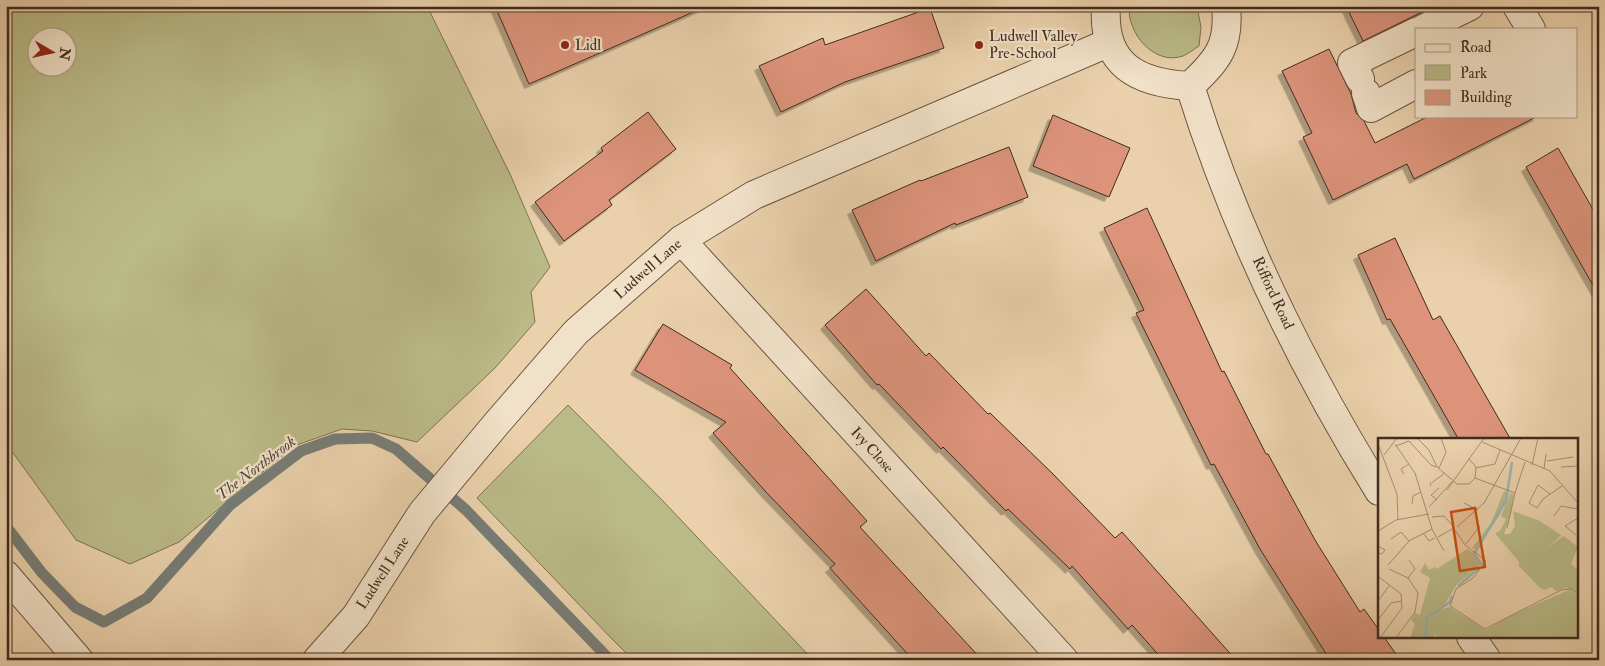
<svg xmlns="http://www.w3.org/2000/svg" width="1605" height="666" font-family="'IM FELL Double Pica',serif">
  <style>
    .green { fill: #baba87; stroke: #7e7253; fill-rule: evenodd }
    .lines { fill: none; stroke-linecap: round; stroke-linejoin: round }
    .stream { stroke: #777d77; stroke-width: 11 }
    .building { fill: #dc937a; stroke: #412a1f; filter: url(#shadow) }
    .minor-casing { stroke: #6b5442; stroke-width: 30 }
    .minor { stroke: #f1e1c8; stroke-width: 28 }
    .poi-dot { fill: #8f2418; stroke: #f1e1c8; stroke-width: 2 }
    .labels { text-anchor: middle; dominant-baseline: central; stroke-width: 4.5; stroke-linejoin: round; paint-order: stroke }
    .poi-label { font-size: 15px; fill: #412a1f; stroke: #f1e1c8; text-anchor: start }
    .street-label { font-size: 15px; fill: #412a1f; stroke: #f1e1c8 }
    .water-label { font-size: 16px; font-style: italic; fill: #53463c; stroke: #f1e1c8 }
    .inset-river { fill: none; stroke: #9bb5b2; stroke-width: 2.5 }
    .inset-road { fill: none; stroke: #a68e73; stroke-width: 1 }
    .view { fill: #c75010; fill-opacity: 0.15; stroke: #c75010; stroke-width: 2.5 }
    .inset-edge { fill: none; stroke: #412a1f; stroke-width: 2.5 }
  </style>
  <defs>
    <filter id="shadow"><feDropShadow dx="-4.5" dy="4.5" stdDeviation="0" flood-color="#0004"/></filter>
  </defs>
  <rect width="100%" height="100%" fill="#ead1ab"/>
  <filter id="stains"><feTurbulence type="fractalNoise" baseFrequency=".004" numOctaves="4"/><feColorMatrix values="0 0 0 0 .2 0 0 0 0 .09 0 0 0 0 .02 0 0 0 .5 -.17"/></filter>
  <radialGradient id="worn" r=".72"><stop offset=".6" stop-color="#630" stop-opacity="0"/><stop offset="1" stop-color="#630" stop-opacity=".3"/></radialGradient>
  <g class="green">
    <path d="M6,6H427L510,174L550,267L531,292L535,322L495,368L417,442L372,431L342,429L294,446L179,542L130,564L76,540L6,443ZM38,38H68V68H38Z"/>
    <path d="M1129,6H1197L1201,27L1199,46C1194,49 1188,54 1183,56C1154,66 1127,33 1129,6Z"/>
    <polygon points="568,405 664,502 813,660 633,660 613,640 477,498"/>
  </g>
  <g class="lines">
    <polyline class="stream" points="6,526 42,573 75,607 104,622 147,598 230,505 301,451 335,439 372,438 396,449 466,510 610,660"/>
  </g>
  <g class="building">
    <polygon points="495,6 707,6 529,84"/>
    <polygon points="1346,6 1434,6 1363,41"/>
    <polygon points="930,8 944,48 845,82 781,112 759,66 823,38 825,45"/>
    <polygon points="1329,49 1351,94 1356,113 1364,121 1375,143 1429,116 1538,116 1414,179 1407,164 1333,200 1303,137 1312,133 1282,71"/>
    <polygon points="648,112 676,149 609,200 612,205 564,241 535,202 603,151 601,148"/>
    <polygon points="1053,115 1130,148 1109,197 1033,166"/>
    <polygon points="1009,147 1028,197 956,225 955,223 876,261 852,210 920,180 921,181"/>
    <polygon points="1558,148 1599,220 1599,296 1526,167"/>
    <polygon points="1147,208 1222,372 1224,371 1266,454 1268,454 1315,540 1360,612 1364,609 1379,630 1379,637 1384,637 1400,660 1330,660 1260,549 1214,464 1211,465 1136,313 1144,310 1104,228"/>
    <polygon points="1395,238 1433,320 1440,316 1511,440 1459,440 1390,319 1387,320 1358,255"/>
    <polygon points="866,289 926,356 929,353 988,414 990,413 1052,473 1115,538 1122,532 1236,660 1163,660 1132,625 1128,629 1072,566 1070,569 1008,509 1006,511 943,447 941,449 879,384 877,385 825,325"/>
    <polygon points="663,324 732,365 730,368 867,521 860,527 982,660 913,660 830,568 835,564 766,492 713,433 726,422 635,370"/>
  </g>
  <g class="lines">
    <defs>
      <g id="minor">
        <path d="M1106,6C1102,65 1137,83 1190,86C1218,60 1230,45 1226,6"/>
        <polyline points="1517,6 1531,29"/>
        <polyline points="1423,29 1470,6"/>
        <polyline points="1360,79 1352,63 1416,32"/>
        <path d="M1190,86C1234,227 1301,365 1379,491"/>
        <polyline points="1366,93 1371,108 1416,84"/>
        <polyline points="681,240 1064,660"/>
        <polyline points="6,575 79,660"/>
        <polyline points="1471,637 1487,660"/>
        <polyline points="317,660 356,616 422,513 497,423 576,332 681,240 754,195 1108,43"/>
      </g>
    </defs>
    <use href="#minor" class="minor-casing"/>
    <use href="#minor" class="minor"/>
  </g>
  <g class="poi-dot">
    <circle cx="565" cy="45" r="5"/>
    <circle cx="979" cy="45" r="5"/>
  </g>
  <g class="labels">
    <g class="poi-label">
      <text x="989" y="36">Ludwell Valley<tspan x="989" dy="17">Pre-School</tspan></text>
      <text x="575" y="45">Lidl</text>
    </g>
    <g class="street-label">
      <text transform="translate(648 269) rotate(-41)">Ludwell Lane</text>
      <text transform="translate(1273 293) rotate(65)">Rifford Road</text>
      <text transform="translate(872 450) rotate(48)">Ivy Close</text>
      <text transform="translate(383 573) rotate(-57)">Ludwell Lane</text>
    </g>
    <g class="water-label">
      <text transform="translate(256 468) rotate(-37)">The Northbrook</text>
    </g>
  </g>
  <g transform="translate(1378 438)">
    <rect width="200" height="200" fill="#ead1ab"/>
    <path d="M126,53L130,55L122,76L98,112L94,110L113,85ZM132,55L136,56L134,72L126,96H132L137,88L135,73L160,82L183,97L170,110L185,98L191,102L200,109L193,126L200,132V156L188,150L178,153L174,149L166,152L161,149L141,128V124L117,95L122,93L128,81L123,78ZM89,111L96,115L102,127L79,146L67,166L54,175L71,169L108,192L133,177L191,152L200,157V200H58V195L56,200H32L37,186L33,182L37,175L42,177L52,140L42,134L47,125L51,132L57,129L59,131Z" fill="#baba87"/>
    <path class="inset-river" d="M104,127L96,116L128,63L134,24M80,148L101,130M47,200L49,180L72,164L74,158"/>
    <path class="inset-road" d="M39,0L51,12L59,29L79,46H91L97,40L98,29L91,21M104,4L172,33L200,65M0,6L19,56L20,82M17,6L37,35L54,91L66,113M18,8L31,3L53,27L58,29M6,17L19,0M169,23L195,19M154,27L160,0M183,29L200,28M61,30L68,14L63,0M98,30L117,26L122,12M166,31L168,16M26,36L23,31L31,26M97,40L137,55L147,24M53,48L52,46L67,35M69,52L106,0M172,56L160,47L151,65L159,70L165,61L184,48M59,62L53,57L61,50M86,65L100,72M34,66L35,58L43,54M51,69L74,44M176,78L183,68L200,71M54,79L66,78L75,88M79,89L106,65L143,0M129,90L137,55M77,92L87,107L108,123L95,140L78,151L72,168L107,191L183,152L193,151L200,156M0,93L18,82L51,76M45,95L51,103L57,100M198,97L187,88L200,80M60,99L74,91M13,101L23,94L31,103M88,106L102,88M0,108L7,112L4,116L0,115M10,127L31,103L54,91M11,131L30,140L40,155L37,174L18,200M1,139L23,156L24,170L2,200M30,140L37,131L31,122M0,163L11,148M0,182L13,165L24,163"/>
    <path class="view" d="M97,70L107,129L82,133L73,74Z"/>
    <rect width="200" height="200" class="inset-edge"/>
  </g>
  <rect width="1605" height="666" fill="none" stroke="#ead1ab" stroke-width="25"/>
  <rect x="8" y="8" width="1590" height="651" fill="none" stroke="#412a1f" stroke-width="2.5"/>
  <rect x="12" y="12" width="1580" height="641" fill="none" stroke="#412a1f"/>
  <rect x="1415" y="28" width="162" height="90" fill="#f1e1c8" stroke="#ab9884"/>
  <rect x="1425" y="44" width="25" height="8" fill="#f1e1c8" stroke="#ab9884"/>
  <text x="1460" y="52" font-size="15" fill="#412a1f">Road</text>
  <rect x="1425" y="65" width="25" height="15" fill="#baba87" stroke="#ab9884"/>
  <text x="1460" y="78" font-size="15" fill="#412a1f">Park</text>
  <rect x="1425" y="90" width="25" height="15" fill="#dc937a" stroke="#ab9884"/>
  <text x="1460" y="102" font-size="15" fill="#412a1f">Building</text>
  <g transform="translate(52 52) rotate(99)"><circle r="24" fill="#f1e1c8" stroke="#ab9884"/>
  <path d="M0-4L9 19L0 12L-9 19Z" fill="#8f2418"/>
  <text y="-8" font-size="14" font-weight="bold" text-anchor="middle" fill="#412a1f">N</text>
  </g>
  <rect width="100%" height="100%" filter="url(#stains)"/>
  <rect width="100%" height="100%" fill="url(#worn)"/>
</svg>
